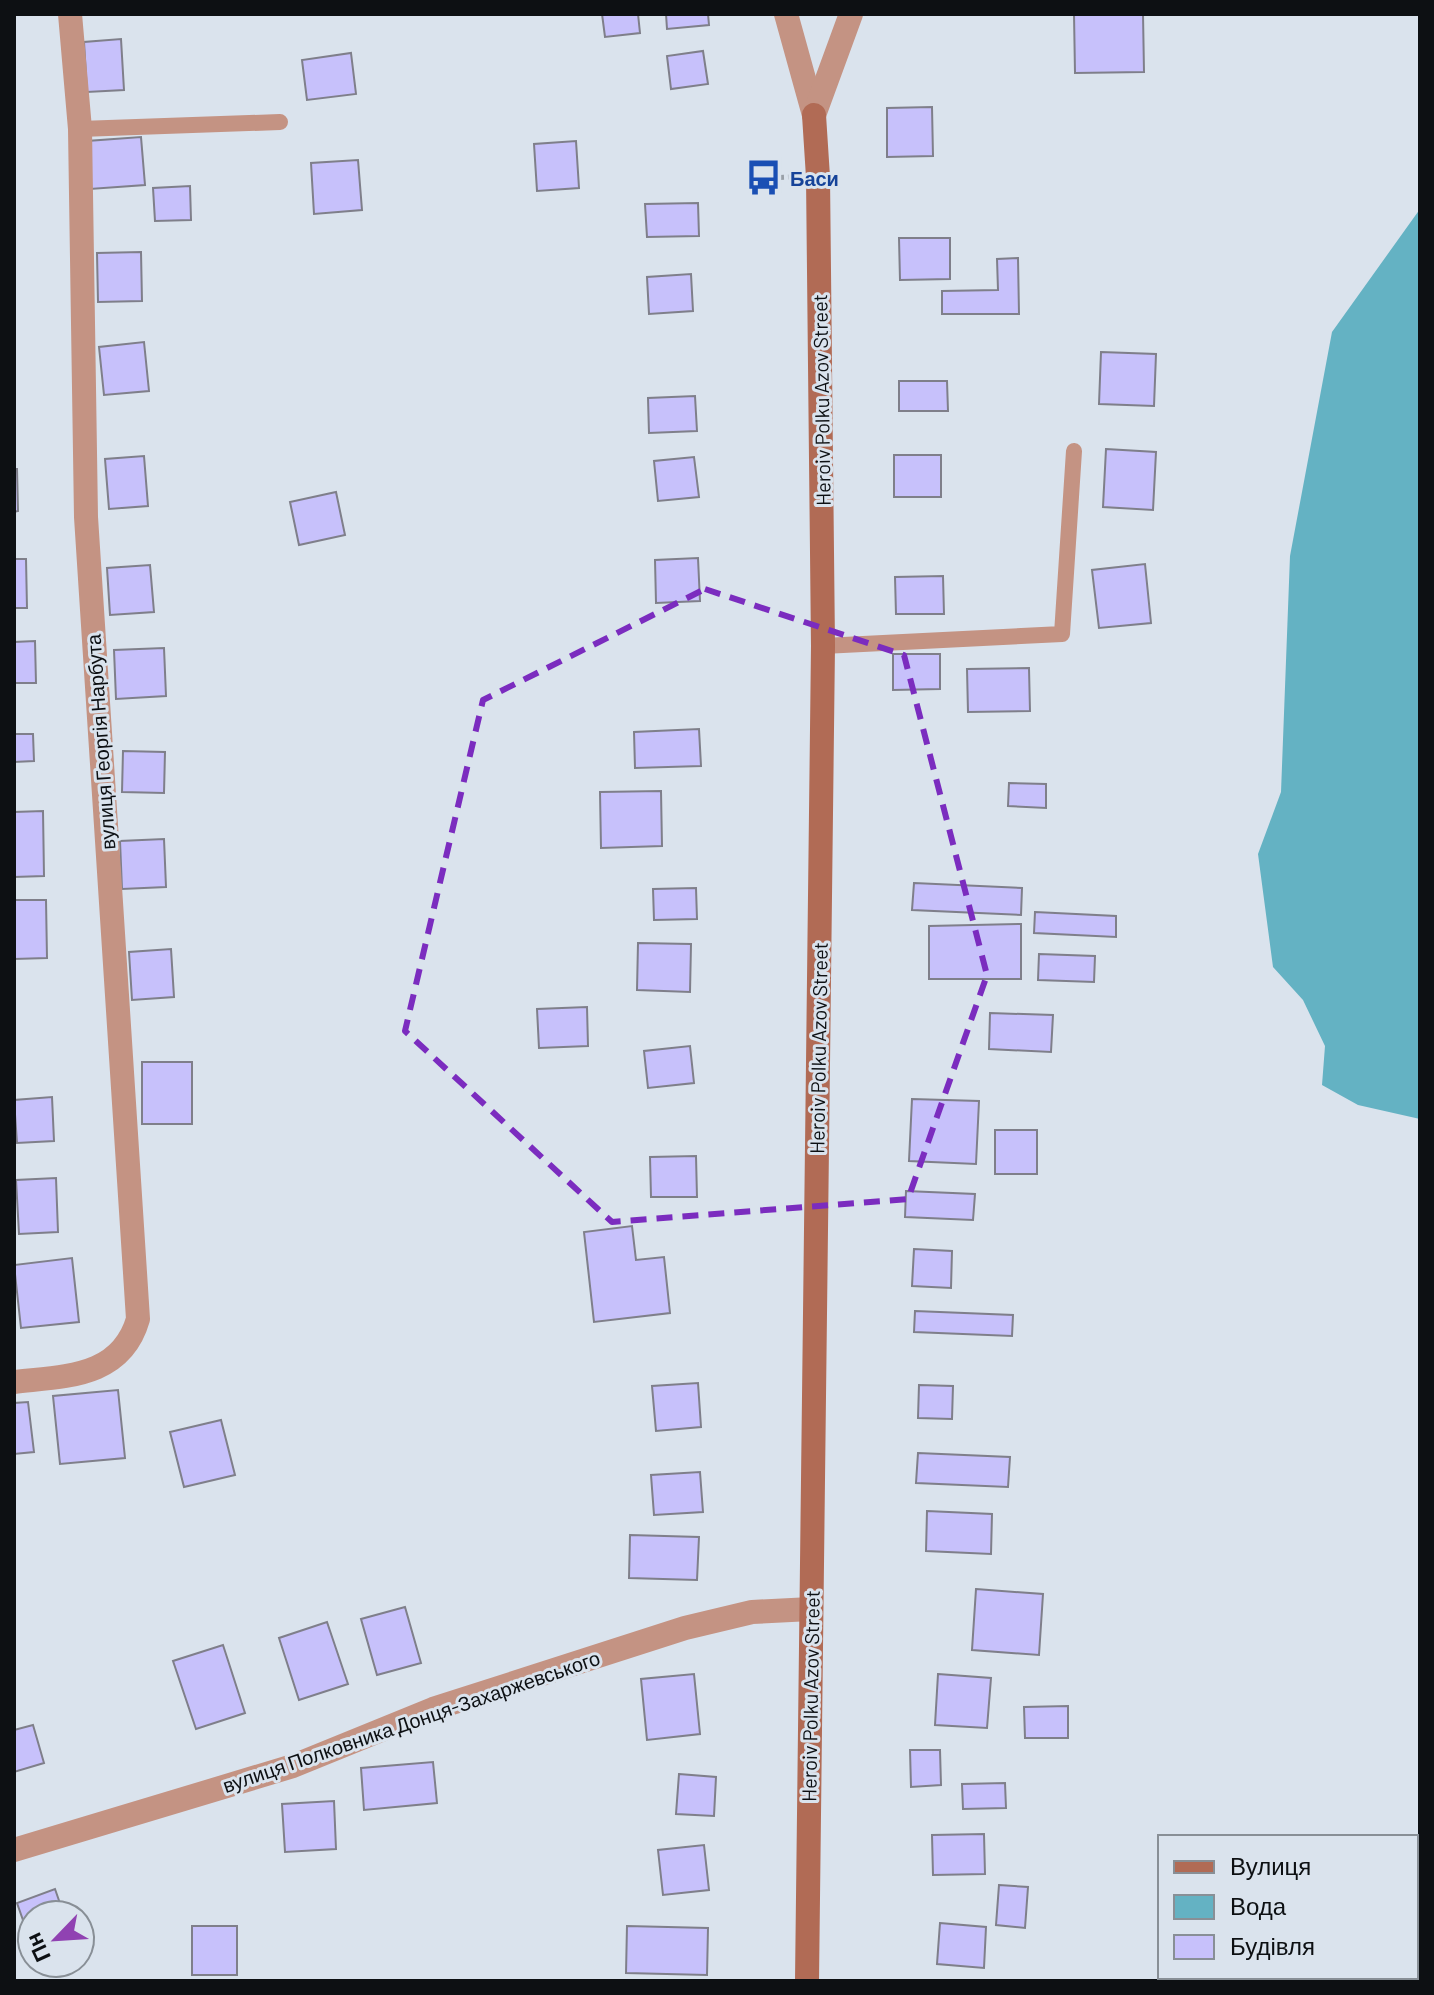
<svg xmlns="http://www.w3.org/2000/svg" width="1434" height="1995" font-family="Barlow,sans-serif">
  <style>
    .water { fill: #64b2c3 }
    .building { fill: #c7c1fb; stroke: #7f7f8a; stroke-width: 2 }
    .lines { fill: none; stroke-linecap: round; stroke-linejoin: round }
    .path { stroke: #989fa7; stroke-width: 5; stroke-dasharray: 4 4; stroke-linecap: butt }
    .service { stroke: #c49383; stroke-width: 16 }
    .minor { stroke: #c49383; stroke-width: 24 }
    .secondary { stroke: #b16b55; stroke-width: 24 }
    .marked { fill: none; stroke: #7b2cbf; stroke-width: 6; stroke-dasharray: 16 10; stroke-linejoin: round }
    .labels { text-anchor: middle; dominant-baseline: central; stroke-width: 6; stroke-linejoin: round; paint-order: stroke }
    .transit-label { font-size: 20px; font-weight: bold; fill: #164399; stroke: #dae3ed; text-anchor: start }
    .street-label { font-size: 20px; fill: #0d1013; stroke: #dae3ed }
  </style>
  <rect width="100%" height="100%" fill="#dae3ed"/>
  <polygon class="water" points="1420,209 1420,1119 1358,1105 1322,1085 1325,1046 1303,1000 1273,967 1258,854 1281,792 1290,556 1332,332"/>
  <g class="building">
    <polygon points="602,14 638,14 640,33 605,37"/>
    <polygon points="666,14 708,14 709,25 667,29"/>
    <polygon points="1074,14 1143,14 1144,72 1075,73"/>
    <polygon points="121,39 124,90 87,92 84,42"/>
    <polygon points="703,51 708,84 671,89 667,56"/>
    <polygon points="351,53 356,94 307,100 302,60"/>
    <polygon points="932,107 933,156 887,157 887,108"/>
    <polygon points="141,137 145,185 90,189 87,141"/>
    <polygon points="576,141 579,188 537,191 534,144"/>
    <polygon points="358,160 362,210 314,214 311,163"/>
    <polygon points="190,186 191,220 155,221 153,188"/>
    <polygon points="698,203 699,236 647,237 645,204"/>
    <polygon points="899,238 950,238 950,279 900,280"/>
    <polygon points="141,252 142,301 98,302 97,253"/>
    <polygon points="1018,258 1019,314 942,314 942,291 998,290 997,259"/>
    <polygon points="691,274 693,311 649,314 647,277"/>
    <polygon points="144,342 149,391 104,395 99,347"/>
    <polygon points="1101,352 1156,354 1154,406 1099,404"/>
    <polygon points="899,381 947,381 948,411 899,411"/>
    <polygon points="695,396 697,431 649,433 648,398"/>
    <polygon points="1106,449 1156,452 1153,510 1103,507"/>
    <rect x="894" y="455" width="47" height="42"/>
    <polygon points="144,456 148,506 109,509 105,459"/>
    <polygon points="694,457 699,497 658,501 654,461"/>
    <polygon points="14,469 17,469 18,511 14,512"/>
    <polygon points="336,492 345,535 299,545 290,502"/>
    <polygon points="698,558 700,601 656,603 655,560"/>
    <polygon points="14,559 26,559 27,608 14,608"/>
    <polygon points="1145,564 1151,623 1099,628 1092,570"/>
    <polygon points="150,565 154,612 110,615 107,568"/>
    <polygon points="943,576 944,614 896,614 895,577"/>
    <polygon points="35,641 36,683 14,683 14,642"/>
    <polygon points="164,648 166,696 116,699 114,650"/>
    <polygon points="893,654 940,654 940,689 893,690"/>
    <polygon points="1029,668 1030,711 968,712 967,669"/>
    <polygon points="699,729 701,766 635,768 634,732"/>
    <polygon points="14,734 33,734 34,761 14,762"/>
    <polygon points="123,751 165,752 164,793 122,792"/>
    <polygon points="1009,783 1046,784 1046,808 1008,806"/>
    <polygon points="661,791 662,846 601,848 600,792"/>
    <polygon points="43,811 44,876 14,877 14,812"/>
    <polygon points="164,839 166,887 122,889 120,841"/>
    <polygon points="914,883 1022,888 1021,915 912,910"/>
    <polygon points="696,888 697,919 654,920 653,889"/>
    <polygon points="14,900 46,900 47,958 14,959"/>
    <polygon points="1035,912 1116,916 1116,937 1034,933"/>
    <polygon points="1021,924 1021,979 929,979 929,926"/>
    <polygon points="638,943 691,944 690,992 637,990"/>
    <polygon points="171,949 174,997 132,1000 129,952"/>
    <polygon points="1039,954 1095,956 1094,982 1038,980"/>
    <polygon points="587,1007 588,1046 539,1048 537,1009"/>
    <polygon points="990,1013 1053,1015 1051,1052 989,1049"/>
    <polygon points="690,1046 694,1083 648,1088 644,1051"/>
    <rect x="142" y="1062" width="50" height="62"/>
    <polygon points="52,1097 54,1141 17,1143 14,1100"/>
    <polygon points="912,1099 979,1101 976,1164 909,1161"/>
    <rect x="995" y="1130" width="42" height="44"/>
    <polygon points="696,1156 697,1197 651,1197 650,1157"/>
    <polygon points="56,1178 58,1232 19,1234 16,1180"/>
    <polygon points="906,1191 975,1194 973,1220 905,1217"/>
    <polygon points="632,1226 636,1260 664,1257 670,1313 594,1322 584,1232"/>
    <polygon points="914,1249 952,1251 951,1288 912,1286"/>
    <polygon points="72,1258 79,1322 21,1328 14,1265"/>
    <polygon points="915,1311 1013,1315 1012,1336 914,1332"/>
    <polygon points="698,1383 701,1427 656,1431 652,1386"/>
    <polygon points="919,1385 953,1386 952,1419 918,1418"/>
    <polygon points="118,1390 125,1458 60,1464 53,1396"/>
    <polygon points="28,1402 34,1452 14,1454 14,1403"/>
    <polygon points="221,1420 235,1475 184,1487 170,1432"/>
    <polygon points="918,1453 1010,1457 1008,1487 916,1483"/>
    <polygon points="700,1472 703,1512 654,1515 651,1475"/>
    <polygon points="927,1511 992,1514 991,1554 926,1551"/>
    <polygon points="630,1535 699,1537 697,1580 629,1578"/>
    <polygon points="976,1589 1043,1594 1039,1655 972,1650"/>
    <polygon points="405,1607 421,1663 377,1675 361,1619"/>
    <polygon points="327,1622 348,1684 299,1700 279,1638"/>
    <polygon points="223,1645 245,1713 196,1729 173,1661"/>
    <polygon points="694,1674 700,1734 647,1740 641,1679"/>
    <polygon points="938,1674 991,1678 987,1728 935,1725"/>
    <polygon points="1068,1706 1068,1738 1025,1738 1024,1707"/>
    <polygon points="33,1725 44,1763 14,1772 14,1730"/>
    <polygon points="910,1750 940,1750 941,1785 911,1787"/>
    <polygon points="433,1762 437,1803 364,1810 361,1768"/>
    <polygon points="679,1774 716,1777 714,1816 676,1814"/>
    <polygon points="1005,1783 1006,1808 963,1809 962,1784"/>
    <polygon points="334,1801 336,1849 285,1852 282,1804"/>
    <polygon points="984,1834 985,1874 933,1875 932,1835"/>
    <polygon points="704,1845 709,1890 663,1895 658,1850"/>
    <polygon points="999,1885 1028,1887 1025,1928 996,1925"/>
    <polygon points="55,1889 64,1915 32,1915 30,1940 17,1903"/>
    <polygon points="940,1923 986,1927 984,1968 937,1964"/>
    <rect x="192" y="1926" width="45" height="49"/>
    <polygon points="627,1926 708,1928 707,1975 626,1973"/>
  </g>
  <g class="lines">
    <polyline class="path" points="764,178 791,177"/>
    <g class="service">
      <polyline points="80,129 280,122"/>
      <polyline points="823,646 1062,634 1074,451"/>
    </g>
    <g class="minor">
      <polyline points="786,14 814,115"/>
      <polyline points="814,115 851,14"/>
      <path d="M14,1382C65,1376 121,1378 138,1319L86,517L80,129L70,14"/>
      <polyline points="14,1850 293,1766 433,1709 685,1628 752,1612 811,1609"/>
    </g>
    <polyline class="secondary" points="807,1981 823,646 818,177 814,115"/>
  </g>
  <path class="marked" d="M705,589L904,655L987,975L908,1199L612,1222L405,1031L483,700Z"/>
  <defs>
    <symbol id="bus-bare" viewBox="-9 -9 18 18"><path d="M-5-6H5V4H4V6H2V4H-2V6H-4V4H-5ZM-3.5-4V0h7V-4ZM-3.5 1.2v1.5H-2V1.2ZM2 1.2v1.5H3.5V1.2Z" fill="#1a4fb4" stroke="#dae3ed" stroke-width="2.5" paint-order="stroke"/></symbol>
  </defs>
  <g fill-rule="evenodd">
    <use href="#bus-bare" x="738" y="152" width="51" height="51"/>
  </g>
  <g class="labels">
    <g class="transit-label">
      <text x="790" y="178">Баси</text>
    </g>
    <g class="street-label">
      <text transform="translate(821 400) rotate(-91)">Heroiv Polku Azov Street</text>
      <text transform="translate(100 742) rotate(-94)">вулиця Георгія Нарбута</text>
      <text transform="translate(818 1048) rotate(-89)">Heroiv Polku Azov Street</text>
      <text transform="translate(810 1696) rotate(-89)">Heroiv Polku Azov Street</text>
      <text transform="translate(411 1721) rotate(-19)">вулиця Полковника Донця-Захаржевського</text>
    </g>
  </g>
  <rect width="1434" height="1995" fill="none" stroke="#0d1013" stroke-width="32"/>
  <rect x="1158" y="1835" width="260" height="144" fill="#dae3ed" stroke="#888f96" stroke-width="2"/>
  <rect x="1174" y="1861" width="40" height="12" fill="#b16b55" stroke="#888f96" stroke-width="2"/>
  <text x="1230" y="1875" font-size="24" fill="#0d1013">Вулиця</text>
  <rect x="1174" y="1895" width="40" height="24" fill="#64b2c3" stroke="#888f96" stroke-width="2"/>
  <text x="1230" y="1915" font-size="24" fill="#0d1013">Вода</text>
  <rect x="1174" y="1935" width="40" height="24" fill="#c7c1fb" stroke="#888f96" stroke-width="2"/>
  <text x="1230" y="1955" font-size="24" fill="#0d1013">Будівля</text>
  <g transform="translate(56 1939) rotate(245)"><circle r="38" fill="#dae3ed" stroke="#888f96" stroke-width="2"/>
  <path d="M0-6L14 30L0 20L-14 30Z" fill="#9042b2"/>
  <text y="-12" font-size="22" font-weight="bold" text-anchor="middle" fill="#0d1013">Пн</text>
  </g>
</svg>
